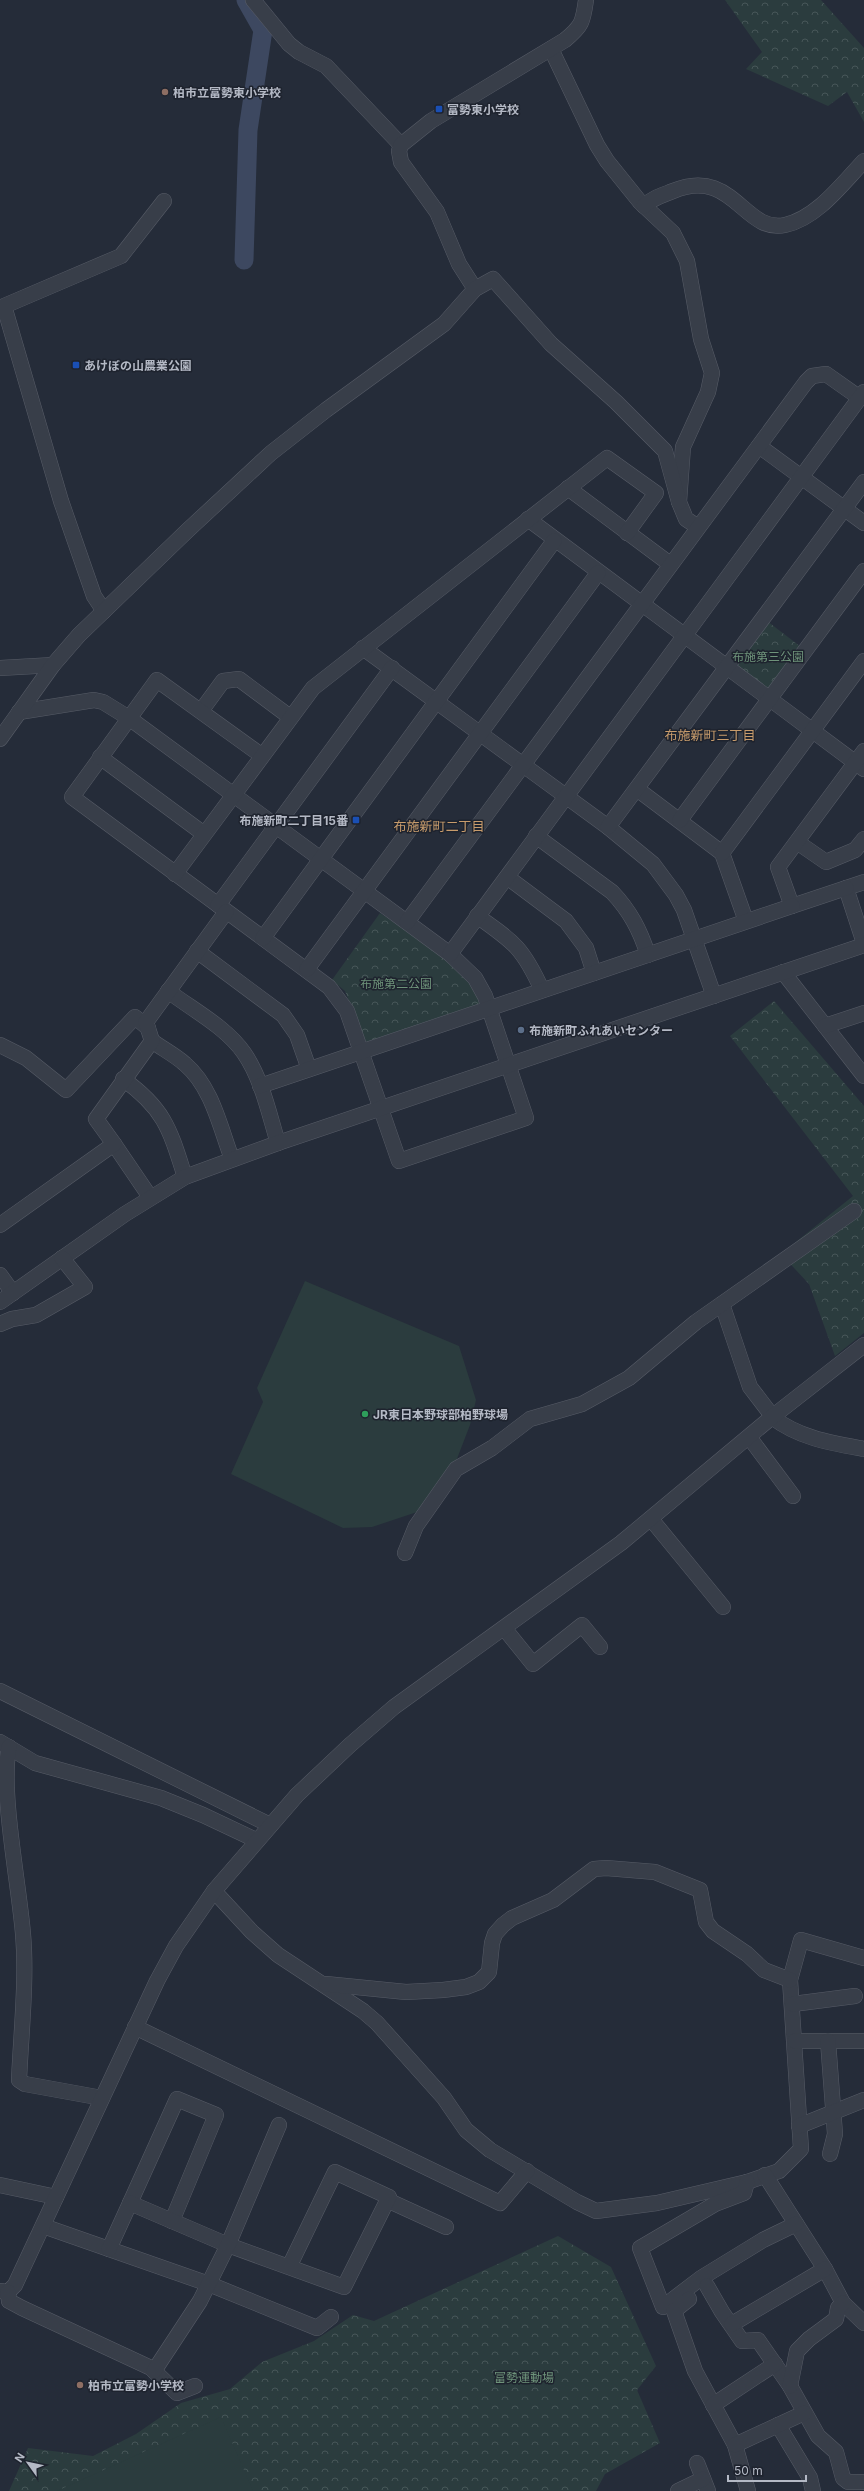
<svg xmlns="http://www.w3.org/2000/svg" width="864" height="2491" font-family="Inter,'Noto Sans JP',sans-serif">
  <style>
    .forest { fill: url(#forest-crowns) }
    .pitch { fill: #2b3c3e }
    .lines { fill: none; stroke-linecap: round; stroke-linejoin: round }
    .river { stroke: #3d4860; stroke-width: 19 }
    .minor-casing { stroke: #575c67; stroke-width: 16 }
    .minor { stroke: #383e49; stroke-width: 15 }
    .education-dot { fill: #8d6e63; stroke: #1e232e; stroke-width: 1.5 }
    .transit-dot { fill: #1a4fb4; stroke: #1e232e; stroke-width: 1.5 }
    .service-dot { fill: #5c6f8a; stroke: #1e232e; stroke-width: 1.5 }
    .leisure-dot { fill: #2e9e5b; stroke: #1e232e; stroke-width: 1.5 }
    .labels { text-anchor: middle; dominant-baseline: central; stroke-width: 3; stroke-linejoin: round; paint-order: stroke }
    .poi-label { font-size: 12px; font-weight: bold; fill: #b4b9c5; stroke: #1e232e; text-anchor: start }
    .park-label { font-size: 12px; fill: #6e937a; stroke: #1e232e }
    .neighbourhood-label { font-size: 13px; fill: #c89c6c; stroke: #1e232e }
  </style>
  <defs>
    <pattern id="forest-crowns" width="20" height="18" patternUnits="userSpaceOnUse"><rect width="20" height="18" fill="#2b3c3e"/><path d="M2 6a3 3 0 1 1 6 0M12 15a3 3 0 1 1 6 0" fill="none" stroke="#475658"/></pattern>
  </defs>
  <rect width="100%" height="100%" fill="#252c39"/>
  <g class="forest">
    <polygon points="725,0 821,0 864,48 864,122 847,92 828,106 746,69 762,52"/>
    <polygon points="767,621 801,647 769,690 735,665"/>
    <path d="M380,913C416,938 462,961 481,1002L477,1007L370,1043L365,1041L345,991L332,980Z"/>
    <polygon points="774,1001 864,1106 864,1333 835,1356 809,1284 781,1254 853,1196 730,1036"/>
    <polygon points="558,2236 611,2267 656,2366 637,2390 660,2443 605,2474 596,2491 9,2491 28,2448 93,2456 136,2434 181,2403 230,2389 262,2362 314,2341 353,2315 374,2321"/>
  </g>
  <g class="pitch">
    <polygon points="305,1281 459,1346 476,1400 470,1425 450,1477 426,1509 372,1527 343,1528 231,1474 263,1402 257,1388"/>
    <polygon points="221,2417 253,2491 57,2491"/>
  </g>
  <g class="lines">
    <polyline class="river" points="244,260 248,130 263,30 246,0"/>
    <defs>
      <g id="minor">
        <polyline points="253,0 289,44 299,52 326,66 401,145"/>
        <polyline points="551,49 597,145 607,161 640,202 673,233 687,261 701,339 712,373 708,392 683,447 679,502 686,519 698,527"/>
        <path d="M644,206C652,198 663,195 673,191C733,166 744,234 785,225C817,218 842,184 864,161"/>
        <path d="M475,289L459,264L437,212L401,162L399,151L401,145L431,121L565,40C582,26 583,22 586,0"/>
        <polyline points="759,446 864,523"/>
        <polyline points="568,488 670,564"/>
        <polyline points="528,519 864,769"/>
        <polyline points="104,611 94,596 61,501 4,306 121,256 164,201"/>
        <polyline points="363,648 608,827 653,864 676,895 684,910 714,996"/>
        <polyline points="0,668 53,665"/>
        <polyline points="201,711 223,681 239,679 290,717"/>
        <polyline points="19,712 94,700 103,702 129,718 450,954 475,978 485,996 526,1118 399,1161 347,1011 329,987 72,797 157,680 261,755"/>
        <polyline points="0,739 53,665 79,635 188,530 271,453 326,410 444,324 475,289 493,279 551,344 616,402 665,451 679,502"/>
        <polyline points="100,757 204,834"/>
        <polyline points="637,789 722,853 746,921"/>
        <polyline points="680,820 864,571"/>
        <polyline points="608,827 864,482"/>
        <path d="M536,836L612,892C630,911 640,930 648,955"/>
        <polyline points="797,842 826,862 855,850 864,839"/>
        <polyline points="722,853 864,661"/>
        <polyline points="175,874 313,688 607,458 656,493 627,533"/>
        <polyline points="507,877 566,921 586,948 594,973"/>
        <polyline points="864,882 846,888 864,943"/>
        <polyline points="846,888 792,906 778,867 864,751"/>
        <polyline points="218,905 392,668"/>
        <path d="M477,916C514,942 523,948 542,990"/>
        <polyline points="407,922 806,382 812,376 826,374 860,398"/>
        <polyline points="263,938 554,541"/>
        <polyline points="197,951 283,1015 297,1035 309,1069"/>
        <polyline points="450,954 864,392"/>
        <polyline points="307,969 598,573"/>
        <polyline points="783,972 864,1076"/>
        <path d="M168,991C193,1010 226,1027 244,1053C262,1079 269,1114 278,1143"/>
        <polyline points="825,1026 864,1013"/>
        <path d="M152,1041C163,1049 175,1055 185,1064C212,1087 220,1127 232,1159"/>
        <polyline points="0,1045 26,1058 66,1090 135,1017 148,1028"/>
        <path d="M123,1079C165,1109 170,1130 185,1177"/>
        <polyline points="260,1086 792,906"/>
        <polyline points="114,1144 150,1197"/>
        <polyline points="0,1225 114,1144 96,1119 152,1041 146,1022 226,912"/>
        <polyline points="0,1275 13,1293"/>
        <polyline points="0,1302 125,1214 185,1177 278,1143 864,945"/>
        <polyline points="722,1304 750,1387 773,1417"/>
        <polyline points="0,1324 12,1319 36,1315 85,1287 62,1258"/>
        <path d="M772,1417C799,1438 831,1443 864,1449"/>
        <polyline points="749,1437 793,1496"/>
        <polyline points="651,1519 723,1607"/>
        <polyline points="405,1553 416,1526 456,1469 492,1448 530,1419 582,1404 629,1378 696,1322 854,1211"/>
        <polyline points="504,1628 533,1664 582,1625 600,1647"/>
        <polyline points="0,1691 270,1825"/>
        <polyline points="0,1742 35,1763 161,1798 203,1815 256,1840"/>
        <path d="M9,1747C0,1791 19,1884 23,1934C27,1979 21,2034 19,2080L25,2084L102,2098"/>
        <polyline points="214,1891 252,1932 278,1955 363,2011 377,2023 444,2098 466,2130 490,2150 577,2202 596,2211 657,2203 747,2182 779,2171 801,2149 790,1980 801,1940 864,1958"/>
        <polyline points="326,1984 406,1992 443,1990 466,1987 479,1982 489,1972 492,1943 495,1934 503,1925 512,1918 553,1900 594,1869 606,1868 655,1872 700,1890 706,1922 713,1931 747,1954 764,1970 790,1980"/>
        <polyline points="793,2004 855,1996"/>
        <polyline points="135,2027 500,2203 527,2171"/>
        <polyline points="795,2041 864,2041"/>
        <polyline points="828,2041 835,2134 830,2154"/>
        <polyline points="799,2126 864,2100"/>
        <polyline points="765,2175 825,2269 843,2303 864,2323"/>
        <polyline points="747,2182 744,2193 715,2204 640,2248 663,2307 701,2278 763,2240 796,2224"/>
        <polyline points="0,2185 56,2197"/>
        <polyline points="387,2200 446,2227"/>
        <polyline points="130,2203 177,2099 216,2115 172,2221"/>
        <polyline points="43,2226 209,2284 317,2328 331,2317"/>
        <polyline points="109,2249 130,2203 228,2245 344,2287 389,2197 335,2172 289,2267"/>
        <polyline points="707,2286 722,2312 742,2341 758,2340 790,2386 818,2436 836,2452 843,2478 848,2482 864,2482"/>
        <polyline points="0,2291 8,2292 15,2285 157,1981 176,1946 214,1891 297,1795 350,1745 394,1707 621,1543 772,1417 864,1345"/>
        <polyline points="8,2292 9,2301 22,2308 151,2368 177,2393 195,2386"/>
        <polyline points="689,2299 674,2311 695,2371 735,2445 748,2491"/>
        <polyline points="732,2324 825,2269"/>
        <polyline points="154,2371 200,2301 228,2245 279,2125"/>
        <polyline points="790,2386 797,2351 809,2339 836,2319 838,2308 843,2303"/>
        <polyline points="713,2405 775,2364"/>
        <polyline points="778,2425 810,2478 813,2491"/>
        <polyline points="735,2445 804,2413"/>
        <polyline points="697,2463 708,2491"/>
        <polyline points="678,2491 703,2479"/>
      </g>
    </defs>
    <use href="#minor" class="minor-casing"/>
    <use href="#minor" class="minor"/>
  </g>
  <g class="education-dot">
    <circle cx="165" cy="92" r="4"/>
    <circle cx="80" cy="2385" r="4"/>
  </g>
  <g class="transit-dot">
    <rect x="435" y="105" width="8" height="8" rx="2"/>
    <rect x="72" y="361" width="8" height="8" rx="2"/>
    <rect x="352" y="816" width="8" height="8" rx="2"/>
  </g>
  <circle class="service-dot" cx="521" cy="1030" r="4"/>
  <circle class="leisure-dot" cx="365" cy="1414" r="4"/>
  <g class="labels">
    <g class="poi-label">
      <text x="173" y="92">柏市立富勢東小学校</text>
      <text x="447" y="109">富勢東小学校</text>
      <text x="84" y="365">あけぼの山農業公園</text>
      <text x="348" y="820" text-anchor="end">布施新町二丁目15番</text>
      <text x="529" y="1030">布施新町ふれあいセンター</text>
      <text x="373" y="1414">JR東日本野球部柏野球場</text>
      <text x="88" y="2385">柏市立富勢小学校</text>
    </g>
    <g class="park-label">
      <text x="768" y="656">布施第三公園</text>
      <text x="396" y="983">布施第二公園</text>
      <text x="524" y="2377">富勢運動場</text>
    </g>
    <g class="neighbourhood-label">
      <text x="710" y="735">布施新町三丁目</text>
      <text x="439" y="826">布施新町二丁目</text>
    </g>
  </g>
  <g transform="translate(28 2463) rotate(303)" stroke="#1e232e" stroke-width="3" paint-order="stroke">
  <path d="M0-3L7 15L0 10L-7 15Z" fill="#b4b9c5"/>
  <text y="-6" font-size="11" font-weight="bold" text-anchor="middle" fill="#b4b9c5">N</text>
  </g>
  <path d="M728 2475v6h78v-6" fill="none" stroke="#b4b9c5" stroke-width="2"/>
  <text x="734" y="2475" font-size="12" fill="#b4b9c5" stroke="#1e232e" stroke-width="3" paint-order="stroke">50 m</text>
</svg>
